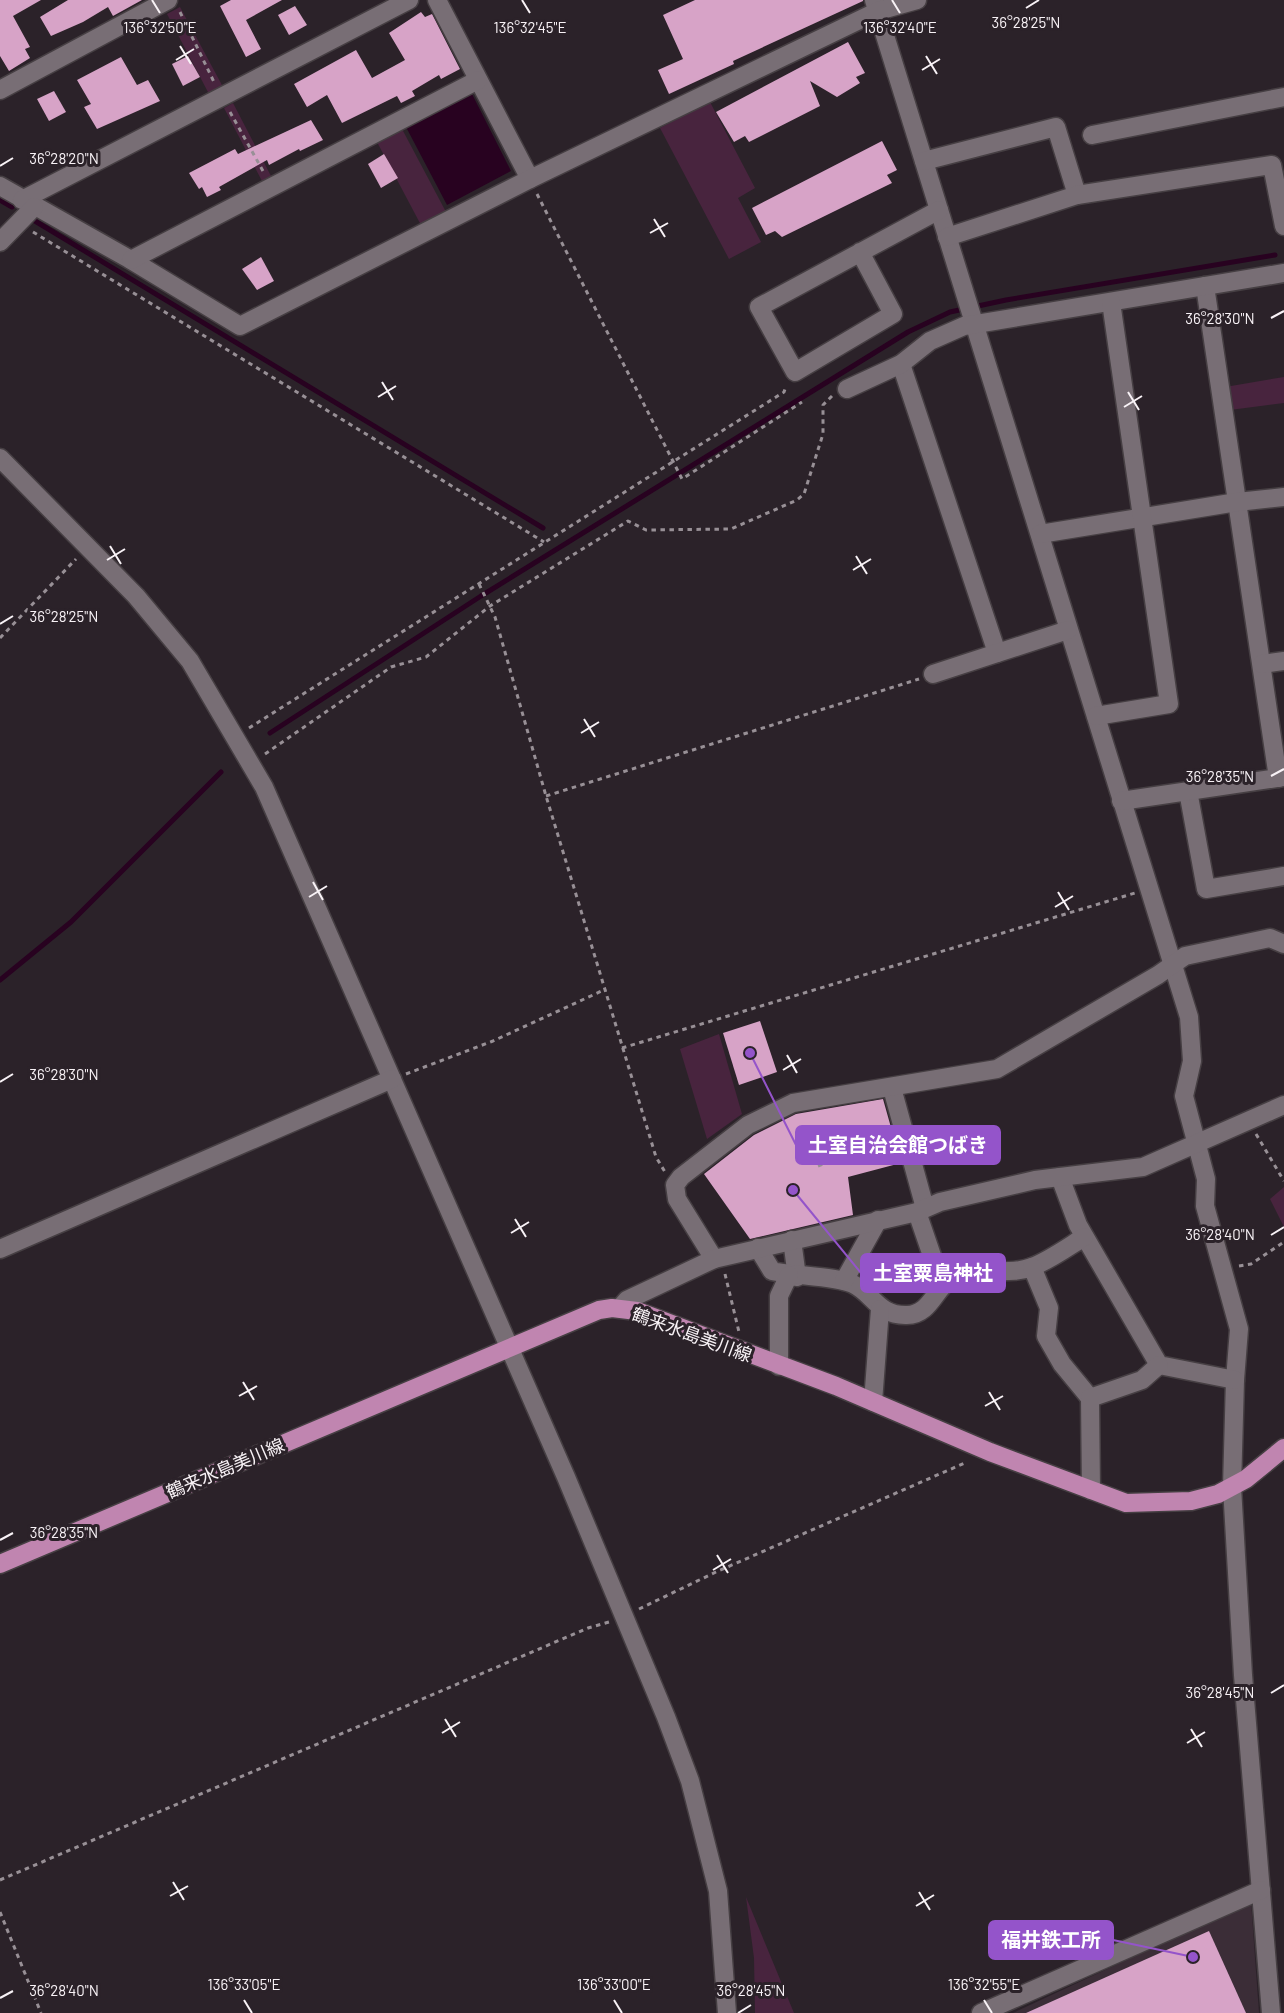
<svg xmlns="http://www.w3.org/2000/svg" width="1284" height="2013" font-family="Barlow,'Noto Sans JP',sans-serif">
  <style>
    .built { fill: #3b2d37 }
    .green { fill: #48243e }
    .water { fill: #280220 }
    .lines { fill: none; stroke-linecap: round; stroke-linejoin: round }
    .stream { stroke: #280220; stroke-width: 5 }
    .building { fill: #d7a3c7 }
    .minor-casing { stroke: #463f43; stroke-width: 21 }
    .major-casing { stroke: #463f43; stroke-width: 21 }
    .path { stroke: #989096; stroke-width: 3; stroke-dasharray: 4.5 4.5; stroke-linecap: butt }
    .minor { stroke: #786e75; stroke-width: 18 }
    .major { stroke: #c085b0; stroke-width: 18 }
    .ticks { fill: none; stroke: #f8f2f6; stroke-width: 2 }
    .labels { text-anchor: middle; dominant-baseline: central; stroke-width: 6; stroke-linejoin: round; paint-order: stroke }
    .street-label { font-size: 18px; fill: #f8f2f6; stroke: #2b2229 }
    .ticks-label { font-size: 15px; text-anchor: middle; fill: #f8f2f6; stroke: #2b2229; stroke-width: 6; stroke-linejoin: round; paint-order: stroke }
    .leader { fill: none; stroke: #9454ca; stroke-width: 2 }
    .callout-dot { fill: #9454ca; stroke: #2b2229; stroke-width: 2 }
    .callout { fill: #9454ca; stroke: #9454ca; stroke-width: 2 }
    .callout-label { font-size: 20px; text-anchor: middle; font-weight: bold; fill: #fff }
  </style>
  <rect width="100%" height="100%" fill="#2b2229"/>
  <polygon class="built" points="1251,1902 1259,2013 1013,2013"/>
  <g class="green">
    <polygon points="180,7 223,87 209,94 167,14"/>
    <polygon points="710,102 755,188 738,198 761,242 729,259 660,128"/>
    <polygon points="233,103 271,176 262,181 224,108"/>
    <polygon points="402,129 446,212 422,227 377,142"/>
    <polygon points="1284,377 1284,403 1230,410 1225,387"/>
    <polygon points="719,1034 742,1114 707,1139 680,1049"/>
    <polygon points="1284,1187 1284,1227 1270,1199"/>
    <polygon points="746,1897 794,2013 755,2013 754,1958"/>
  </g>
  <polygon class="water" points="471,92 511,171 447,205 406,127"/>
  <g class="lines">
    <g class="stream">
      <polyline points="0,200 12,207"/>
      <polyline points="35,221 543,528"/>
      <polyline points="270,733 481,596 908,332 950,312 1006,300 1275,255"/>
      <polyline points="0,980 71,922 221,772"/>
    </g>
  </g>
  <g class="building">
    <polygon points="0,0 41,0 13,16 30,47 25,49 30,58 9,71 0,56"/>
    <polygon points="68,0 142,0 113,16 108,7 83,22 51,36 40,17"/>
    <polygon points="231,0 282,0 246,20 261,49 246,57 220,6"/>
    <polygon points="695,0 863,0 863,1 733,61 734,64 669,94 658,70 683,59 663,15"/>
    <polygon points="295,6 307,25 289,35 278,15"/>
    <polygon points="421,12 425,17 432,14 460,69 441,79 439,75 412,91 415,96 401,103 397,96 342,123 327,95 307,107 294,84 356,50 372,78 405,60 389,33"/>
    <polygon points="848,42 865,73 856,77 860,83 837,97 810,81 820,106 749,142 745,136 734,142 716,112"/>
    <polygon points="188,56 200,77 183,86 172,64"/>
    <polygon points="121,57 137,85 148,80 160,101 97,129 84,107 91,104 77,80"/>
    <polygon points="54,91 66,112 49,121 37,99"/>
    <polygon points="311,120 323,140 300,151 299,149 269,165 267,160 219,187 221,190 207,197 202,187 199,189 189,173 235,149 238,154"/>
    <polygon points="882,141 897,170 887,175 892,183 782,237 775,231 766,235 752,208"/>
    <polygon points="384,154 398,178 381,188 368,164"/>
    <polygon points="261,257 274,281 257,290 242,269"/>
    <polygon points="760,1021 777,1072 739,1085 723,1033"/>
    <polygon points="883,1099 901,1163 848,1177 853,1215 750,1239 704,1174 754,1135 796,1114"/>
    <polygon points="1209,1931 1246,2013 1026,2013"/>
  </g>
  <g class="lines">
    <defs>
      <g id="minor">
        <polyline points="437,0 530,179"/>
        <polyline points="874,0 1189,1017 1192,1061 1184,1096 1206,1179 1205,1206 1239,1329 1235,1380 1232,1487 1243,1675 1271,2013"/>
        <polyline points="0,90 168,0"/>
        <polyline points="1092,135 1284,97"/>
        <polyline points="924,161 1056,127 1077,195"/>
        <polyline points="0,186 131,260 240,326 530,179 878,11 917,0"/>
        <polyline points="22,200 409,0"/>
        <polyline points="947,237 1077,195 1272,165 1284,226"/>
        <polyline points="0,242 34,207"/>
        <polyline points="860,252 893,314 795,372 759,307 939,210"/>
        <polyline points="131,260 478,80"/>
        <polyline points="1205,286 1278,778"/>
        <polyline points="901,364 997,653"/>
        <polyline points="847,389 901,364 930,341 964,326 1284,273"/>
        <polyline points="0,458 136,596 190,661 264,787 566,1477 666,1717 690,1781 718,1891 727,2013"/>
        <polyline points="1040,534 1237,502 1284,497"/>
        <polyline points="1262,664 1284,661"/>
        <polyline points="933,674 1068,630"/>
        <polyline points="1096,716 1169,704 1111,302"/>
        <polyline points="1188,791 1206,889 1284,876"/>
        <polyline points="1121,801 1284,777"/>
        <polyline points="892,1088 925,1208"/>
        <polyline points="1060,1177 1078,1225 1159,1365 1235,1380"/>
        <polyline points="917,1212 942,1285"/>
        <polyline points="792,1240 797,1277"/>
        <path d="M758,1248L772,1271C793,1276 837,1276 853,1284C874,1294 878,1316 907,1315C930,1315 935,1288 951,1279C980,1264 1006,1277 1032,1267C1050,1260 1068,1247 1084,1237"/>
        <polyline points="0,1249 392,1079"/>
        <polyline points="714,1259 677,1199 675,1185 681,1177 748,1125 793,1103 997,1069 1158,975 1185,956 1270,938 1284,944"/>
        <polyline points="1032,1267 1049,1308 1046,1336 1062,1364 1090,1398"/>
        <polyline points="844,1281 878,1220"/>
        <polyline points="620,1308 627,1300 714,1259 917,1212 940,1202 1035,1180 1143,1167 1284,1105"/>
        <polyline points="779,1366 779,1296 789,1275"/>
        <polyline points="873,1402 880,1309"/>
        <polyline points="1091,1490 1090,1398 1142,1380 1159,1365"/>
        <polyline points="981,2013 1261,1890"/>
      </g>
      <polyline id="major" points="0,1564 599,1310 612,1308 637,1311 836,1386 990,1452 1126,1503 1191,1501 1218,1494 1246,1479 1284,1448"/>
    </defs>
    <use href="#minor" class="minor-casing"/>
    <use href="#major" class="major-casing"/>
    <g class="path">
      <polyline points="180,12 214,82"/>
      <polyline points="230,112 263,171"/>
      <polyline points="537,194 682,479 802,402"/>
      <polyline points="33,232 544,542"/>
      <polyline points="479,584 495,617 546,796 656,1157 665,1172"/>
      <polyline points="0,638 76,559"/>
      <polyline points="249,728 784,392 786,386"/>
      <polyline points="265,754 391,667 426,657 490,606 628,521 646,530 731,529 797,500 804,494 823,434 823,405 832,396"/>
      <polyline points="546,796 919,679"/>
      <polyline points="622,1048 1135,893"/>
      <polyline points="406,1074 493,1041 606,989"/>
      <polyline points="1256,1134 1284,1181"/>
      <polyline points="818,1166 888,1137"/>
      <polyline points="1239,1266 1251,1264 1284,1242"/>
      <polyline points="725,1274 739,1332"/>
      <polyline points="639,1609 716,1572 967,1462"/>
      <polyline points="0,1880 588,1628 609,1622"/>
      <polyline points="0,1912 41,2013"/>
    </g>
    <use href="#minor" class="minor"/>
    <use href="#major" class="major"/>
  </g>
  <path class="ticks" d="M152,0L160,13M522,0L530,13M892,0L900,13M1026,8L1039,0M180,46L191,64M926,56L937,74M176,60L194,49M922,70L940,59M0,166L13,158M654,219L665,237M650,233L668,223M1271,318L1284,311M382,382L393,400M1128,392L1139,410M378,397L396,386M1124,407L1142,396M110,546L121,564M856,556L867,574M107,560L125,549M853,570L871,559M0,624L13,616M584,719L595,737M581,733L599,722M1271,776L1284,769M313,882L323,900M1058,892L1069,910M309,897L327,886M1055,907L1073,896M787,1055L797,1073M783,1070L801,1059M0,1082L13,1074M515,1219L526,1237M511,1233L529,1222M1271,1235L1284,1227M243,1382L254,1400M989,1392L1000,1410M239,1396L257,1386M985,1406L1003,1396M0,1540L13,1533M717,1555L728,1573M713,1570L731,1559M1271,1693L1284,1685M445,1719L456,1737M1191,1729L1202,1747M442,1733L460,1722M1187,1743L1205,1732M173,1882L184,1900M919,1892L930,1910M170,1896L188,1886M916,1906L934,1895M0,1998L13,1991M244,2000L252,2013M614,2000L622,2013M984,2000L992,2013M738,2013L751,2005"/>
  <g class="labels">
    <g class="street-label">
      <text transform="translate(692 1334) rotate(20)">鶴来水島美川線</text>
      <text transform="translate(225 1468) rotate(-23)">鶴来水島美川線</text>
    </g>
  </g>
  <g class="ticks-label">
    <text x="1026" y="28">36°28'25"N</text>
    <text x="160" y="33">136°32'50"E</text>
    <text x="530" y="33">136°32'45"E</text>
    <text x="900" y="33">136°32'40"E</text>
    <text x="64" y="164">36°28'20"N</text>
    <text x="1220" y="324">36°28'30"N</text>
    <text x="64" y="622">36°28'25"N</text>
    <text x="1220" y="782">36°28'35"N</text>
    <text x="64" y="1080">36°28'30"N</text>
    <text x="1220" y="1240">36°28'40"N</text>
    <text x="64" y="1538">36°28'35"N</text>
    <text x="1220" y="1698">36°28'45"N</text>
    <text x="244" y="1990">136°33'05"E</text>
    <text x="614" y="1990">136°33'00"E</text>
    <text x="984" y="1990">136°32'55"E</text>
    <text x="751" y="1996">36°28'45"N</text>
    <text x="64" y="1996">36°28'40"N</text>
  </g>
  <path class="leader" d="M750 1053L796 1145M793 1190L861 1273M1193 1957L1113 1940"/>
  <g class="callout-dot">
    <circle cx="750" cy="1053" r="6"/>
    <circle cx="793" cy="1190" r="6"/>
    <circle cx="1193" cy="1957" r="6"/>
  </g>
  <g class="callout">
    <rect x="796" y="1126" width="204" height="38" rx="6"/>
    <rect x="861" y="1254" width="144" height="38" rx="6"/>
    <rect x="989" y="1921" width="124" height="38" rx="6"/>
  </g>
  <g class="callout-label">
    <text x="898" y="1152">土室自治会館つばき</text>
    <text x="933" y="1280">土室粟島神社</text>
    <text x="1051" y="1947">福井鉄工所</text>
  </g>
</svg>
